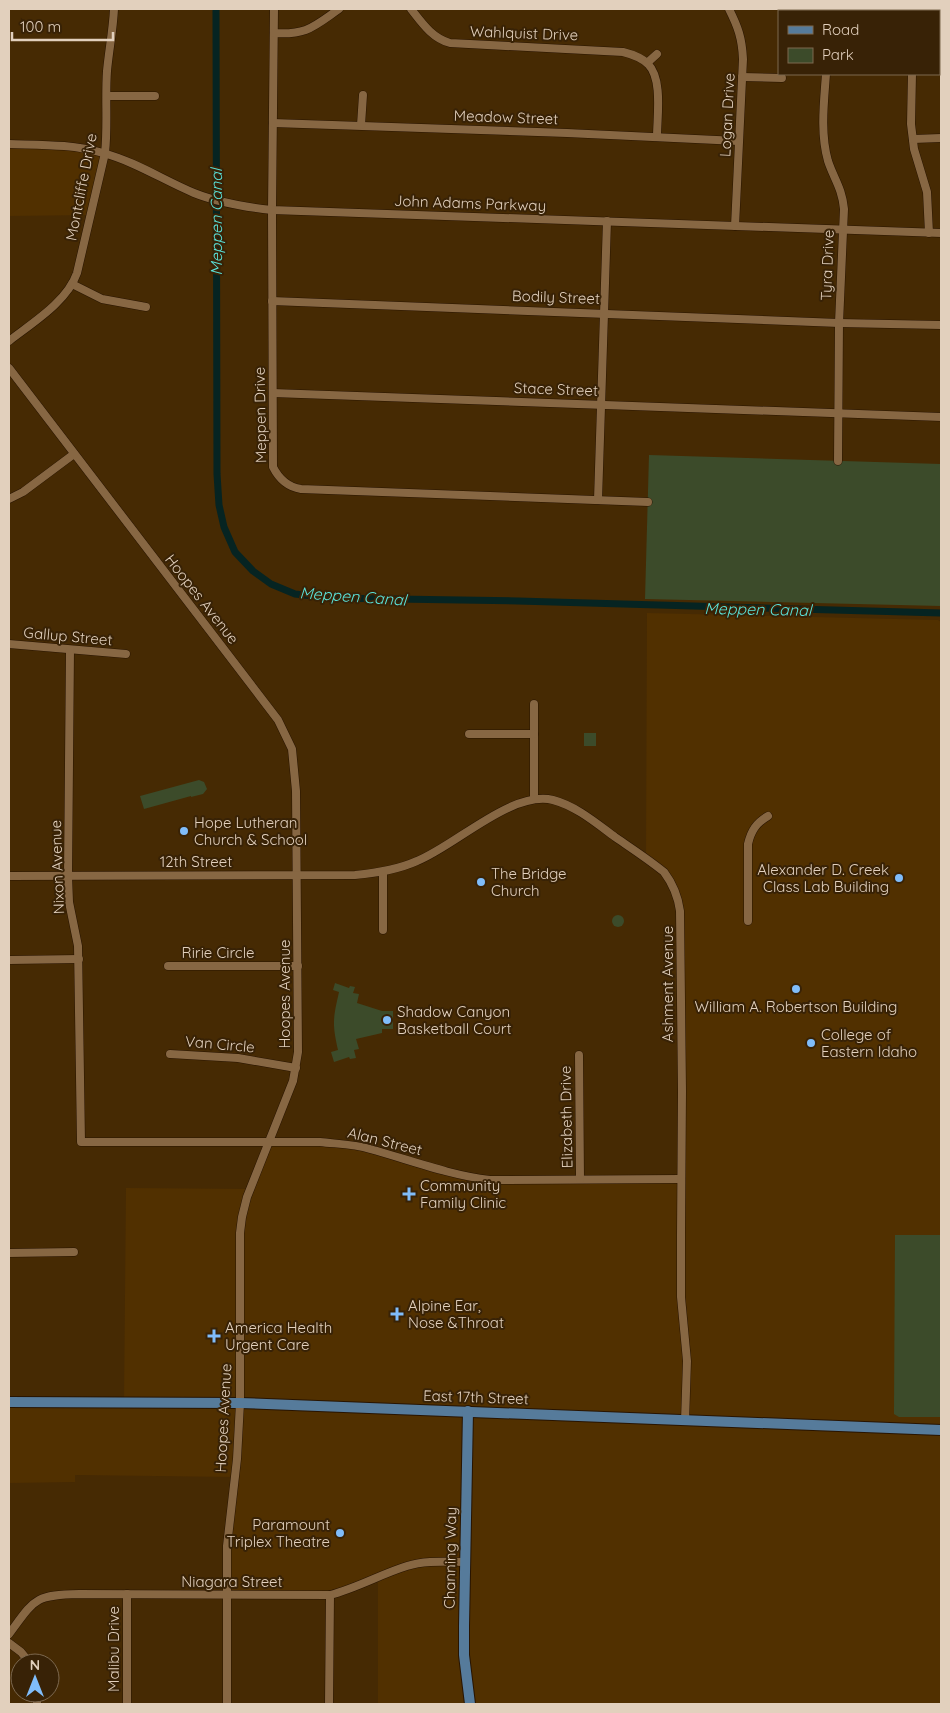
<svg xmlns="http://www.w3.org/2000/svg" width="950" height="1713" font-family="Quicksand,sans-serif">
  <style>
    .built { fill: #513000 }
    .green { fill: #3c4b2a }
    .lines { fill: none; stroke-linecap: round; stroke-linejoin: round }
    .canal { stroke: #062422; stroke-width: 7 }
    .minor-casing { stroke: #281400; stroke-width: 9 }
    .major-casing { stroke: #281400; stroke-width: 12 }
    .minor { stroke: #876743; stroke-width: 8 }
    .major { stroke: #567b9b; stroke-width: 10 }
    .poi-dot { fill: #80bdfa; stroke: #382206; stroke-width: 2 }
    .labels { text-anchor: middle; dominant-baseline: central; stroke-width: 4; stroke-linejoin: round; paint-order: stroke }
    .street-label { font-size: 15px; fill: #e2d0bd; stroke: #382206 }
    .poi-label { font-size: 15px; fill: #e2d0bd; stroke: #382206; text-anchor: start }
    .water-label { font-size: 16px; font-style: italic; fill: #5be3da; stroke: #382206 }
  </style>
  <rect width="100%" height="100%" fill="#462a03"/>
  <g class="built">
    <polygon points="9,144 105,153 91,215 9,216"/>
    <polygon points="647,613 938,620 941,622 941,1704 378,1704 378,1578 343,1591 227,1595 235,1477 75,1475 75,1482 10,1483 10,1550 9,1550 9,1402 124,1402 126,1188 250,1189 269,1142 350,1145 464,1177 681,1178 680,911 672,882 646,857"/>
  </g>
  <g class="green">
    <polygon points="649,455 941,464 941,606 645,599"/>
    <rect x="584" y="733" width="12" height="13"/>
    <polygon points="199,780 204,782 207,789 203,794 191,797 191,796 144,809 140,796"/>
    <circle cx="618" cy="921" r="6"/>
    <path d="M335,983L349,988L350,986L355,987L353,993L359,994L357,1003L382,1011H393V1029H382V1033L356,1039L359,1049L354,1050L356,1058L350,1059L349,1057L334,1062L331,1052L338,1050C332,1023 333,1019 339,992L333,990Z"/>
    <polygon points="895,1235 941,1235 941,1417 899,1417 894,1414"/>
  </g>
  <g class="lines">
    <polyline class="canal" points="216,9 217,474 219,505 224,527 235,552 253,571 271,584 295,594 330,598 518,601 941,613"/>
    <defs>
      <g id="minor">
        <path d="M274,9L272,210L273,467C279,479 288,487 301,489L648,502"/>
        <path d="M411,9C422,23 432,38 450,43L623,52C631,54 642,58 648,64C663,79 657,117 657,137"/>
        <path d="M729,9C738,27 742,38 743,59L735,226"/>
        <polyline points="831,11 831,9"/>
        <polyline points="924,11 925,9"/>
        <path d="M274,33C307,35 313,27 339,9"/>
        <polyline points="939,46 941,46"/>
        <polyline points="647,63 657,54"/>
        <path d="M826,74C824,102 820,133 828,161C834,179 842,188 844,209L839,323L838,461"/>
        <polyline points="912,74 911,124 914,149 927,192 929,233"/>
        <polyline points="742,77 782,78"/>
        <polyline points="107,96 155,96"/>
        <polyline points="273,123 567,133 738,141"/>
        <polyline points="361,125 363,95"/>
        <polyline points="913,139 941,138"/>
        <path d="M9,144C41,145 72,144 103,153C136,162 163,180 194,193C219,203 245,207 272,210L941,233"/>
        <polyline points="72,284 102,299 146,307"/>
        <polyline points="272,301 839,323 941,325"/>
        <path d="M9,341C32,323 67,302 77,273L105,153C108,126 105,98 107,71C109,50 113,30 114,9"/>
        <polyline points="9,368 278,720 292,749 296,791 298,1052 293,1081 247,1197 242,1217 240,1233 240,1403 237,1459 227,1546 227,1704"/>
        <polyline points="273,393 941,417"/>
        <polyline points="9,499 23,492 74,454"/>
        <polyline points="598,500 607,221"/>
        <polyline points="9,644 126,654"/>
        <path d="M70,650L68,876L69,902L78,946L81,1142H320C337,1144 354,1144 370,1149C410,1160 449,1175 490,1180L681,1179"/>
        <polyline points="534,704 534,799"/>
        <polyline points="469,734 534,734"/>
        <polyline points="383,872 383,930"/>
        <path d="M9,876L355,875C377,873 397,870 417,861C455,846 512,790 553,800C576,806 596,823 615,837C631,848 648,859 664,872C673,884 678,896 680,911L682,1091L681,1234V1297L687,1361L685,1421"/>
        <path d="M748,921V844C751,831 756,823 768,816"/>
        <polyline points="9,960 79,959"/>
        <polyline points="168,966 298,966"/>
        <polyline points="170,1054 238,1058 296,1068"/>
        <polyline points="579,1055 580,1179"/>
        <polyline points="9,1253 74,1252"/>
        <polyline points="127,1594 127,1704"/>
        <path d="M9,1634C35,1599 34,1595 79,1594L330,1595C357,1588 381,1574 407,1566C426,1560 446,1562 465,1562"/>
        <polyline points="9,1643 21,1652 30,1663"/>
        <polyline points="37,1704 37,1693"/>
        <polyline points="329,1704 330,1595"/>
      </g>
      <g id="major">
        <polyline points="9,1402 240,1403 941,1430"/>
        <polyline points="468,1411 464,1626 464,1655 470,1704"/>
      </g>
    </defs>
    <use href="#minor" class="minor-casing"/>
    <use href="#major" class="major-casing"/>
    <use href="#minor" class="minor"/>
    <use href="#major" class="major"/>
  </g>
  <g class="poi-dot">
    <circle cx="184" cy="831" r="5"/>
    <circle cx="899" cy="878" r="5"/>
    <circle cx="481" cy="882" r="5"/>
    <circle cx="796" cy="989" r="5"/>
    <circle cx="387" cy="1020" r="5"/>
    <circle cx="811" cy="1043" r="5"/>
    <path d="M406.5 1186.5h5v5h5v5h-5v5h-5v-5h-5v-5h5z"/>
    <path d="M394.5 1306.5h5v5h5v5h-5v5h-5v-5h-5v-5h5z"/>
    <path d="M211.5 1328.5h5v5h5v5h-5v5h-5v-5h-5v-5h5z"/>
    <circle cx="340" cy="1533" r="5"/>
  </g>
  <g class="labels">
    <g class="street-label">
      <text transform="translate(524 33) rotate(2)">Wahlquist Drive</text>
      <text transform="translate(727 115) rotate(-87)">Logan Drive</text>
      <text transform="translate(506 117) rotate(2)">Meadow Street</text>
      <text transform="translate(81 187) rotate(-79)">Montcliffe Drive</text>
      <text transform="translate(470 203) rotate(2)">John Adams Parkway</text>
      <text transform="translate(827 265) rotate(-88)">Tyra Drive</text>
      <text transform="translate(556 297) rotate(2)">Bodily Street</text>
      <text transform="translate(556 389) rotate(2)">Stace Street</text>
      <text transform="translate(260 415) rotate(-91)">Meppen Drive</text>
      <text transform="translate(202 599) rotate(52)">Hoopes Avenue</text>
      <text transform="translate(68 636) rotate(5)">Gallup Street</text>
      <text x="196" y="861">12th Street</text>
      <text transform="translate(57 867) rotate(-92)">Nixon Avenue</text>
      <text x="218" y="952">Ririe Circle</text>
      <text transform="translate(667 984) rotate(-90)">Ashment Avenue</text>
      <text transform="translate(284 994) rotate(-90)">Hoopes Avenue</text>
      <text transform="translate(220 1044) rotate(5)">Van Circle</text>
      <text transform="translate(566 1117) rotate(-91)">Elizabeth Drive</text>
      <text transform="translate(385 1141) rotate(14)">Alan Street</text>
      <text transform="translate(476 1397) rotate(2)">East 17th Street</text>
      <text transform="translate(223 1418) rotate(-87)">Hoopes Avenue</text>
      <text transform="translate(450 1558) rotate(-89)">Channing Way</text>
      <text x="232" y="1581">Niagara Street</text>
      <text transform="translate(113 1649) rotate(-90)">Malibu Drive</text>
    </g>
    <g class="poi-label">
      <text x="194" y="822">Hope Lutheran<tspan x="194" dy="17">Church &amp; School</tspan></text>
      <text x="889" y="869" text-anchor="end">Alexander D. Creek<tspan x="889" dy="17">Class Lab Building</tspan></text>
      <text x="491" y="873">The Bridge<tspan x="491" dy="17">Church</tspan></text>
      <text x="796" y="1006" text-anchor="middle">William A. Robertson Building</text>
      <text x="397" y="1011">Shadow Canyon<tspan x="397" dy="17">Basketball Court</tspan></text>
      <text x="821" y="1034">College of<tspan x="821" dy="17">Eastern Idaho</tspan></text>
      <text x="420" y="1185">Community<tspan x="420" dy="17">Family Clinic</tspan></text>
      <text x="408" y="1305">Alpine Ear,<tspan x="408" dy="17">Nose &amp;Throat</tspan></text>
      <text x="225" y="1327">America Health<tspan x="225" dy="17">Urgent Care</tspan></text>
      <text x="330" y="1524" text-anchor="end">Paramount<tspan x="330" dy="17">Triplex Theatre</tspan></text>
    </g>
    <g class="water-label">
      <text transform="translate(216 222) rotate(-90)">Meppen Canal</text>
      <text transform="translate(353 596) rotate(4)">Meppen Canal</text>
      <text transform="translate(758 609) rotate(1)">Meppen Canal</text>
    </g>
  </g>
  <rect width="950" height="1713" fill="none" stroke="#e2d0bd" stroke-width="20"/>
  <rect x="778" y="10" width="162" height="65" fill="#382206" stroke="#7c684f"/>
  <rect x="788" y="26" width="25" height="8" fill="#567b9b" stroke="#7c684f"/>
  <text x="822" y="35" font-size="15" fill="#e2d0bd">Road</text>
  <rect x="788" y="48" width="25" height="15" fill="#3c4b2a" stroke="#7c684f"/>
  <text x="822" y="60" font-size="15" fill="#e2d0bd">Park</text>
  <g transform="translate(35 1678)"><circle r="24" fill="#382206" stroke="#7c684f"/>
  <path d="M0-4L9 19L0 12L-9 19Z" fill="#80bdfa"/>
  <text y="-8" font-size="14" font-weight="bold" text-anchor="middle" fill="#e2d0bd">N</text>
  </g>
  <path d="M12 32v8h101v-8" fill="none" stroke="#e2d0bd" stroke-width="2.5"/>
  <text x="20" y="32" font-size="15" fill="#e2d0bd" stroke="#382206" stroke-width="4" paint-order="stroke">100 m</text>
</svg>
